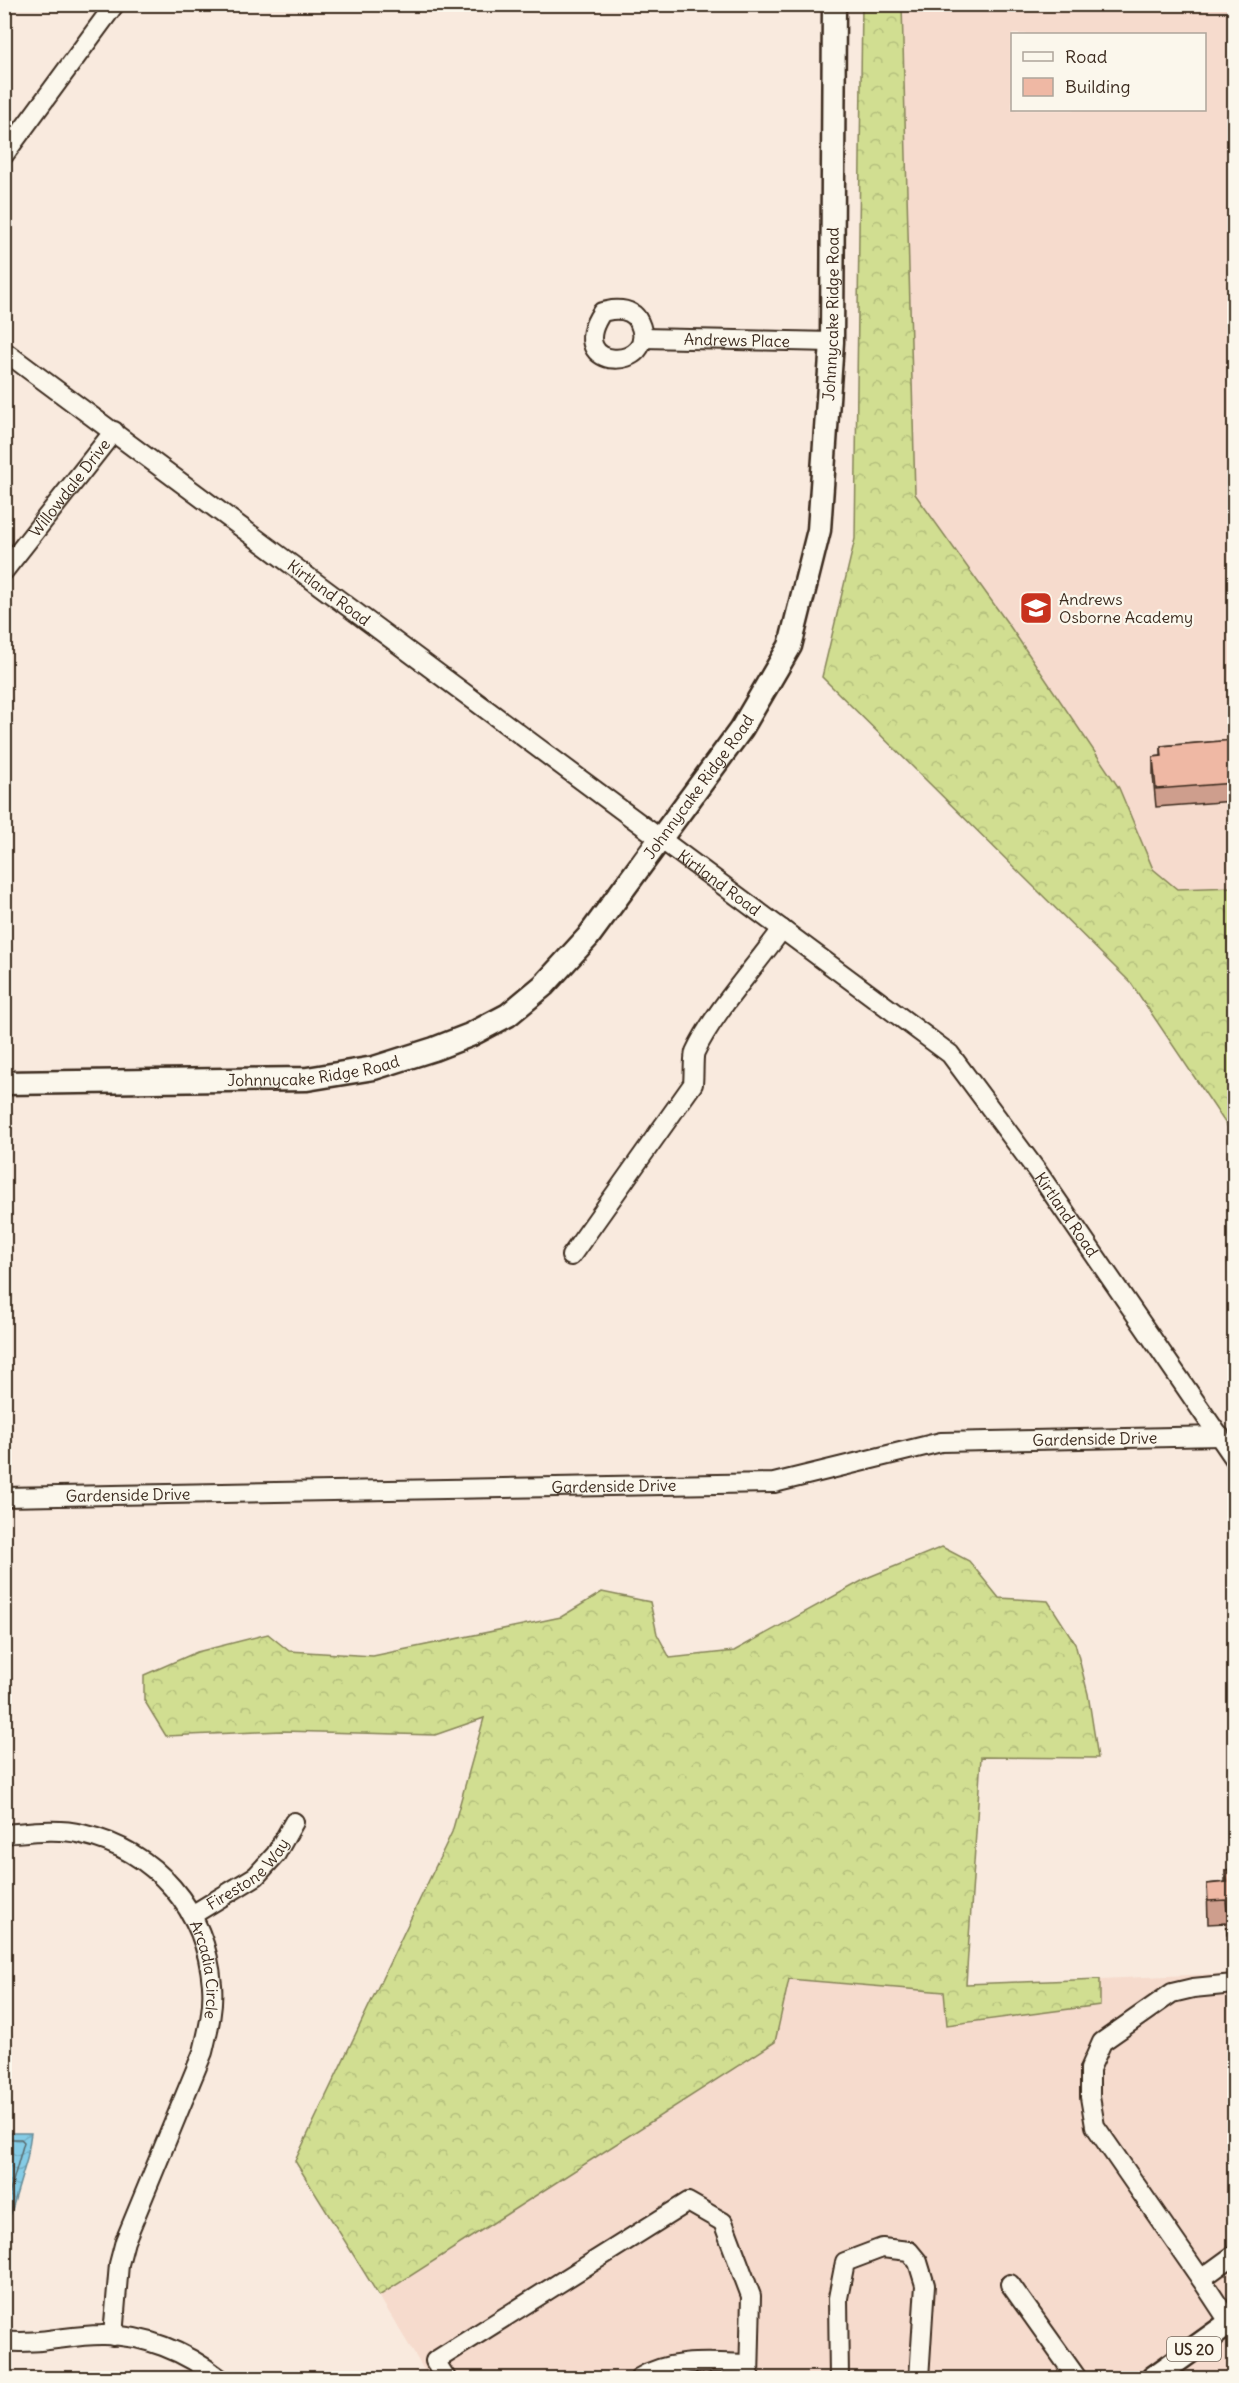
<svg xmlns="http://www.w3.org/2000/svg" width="1239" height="2383" font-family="Delius,sans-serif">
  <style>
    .built { fill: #f6dbcd; fill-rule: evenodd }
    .forest { fill: url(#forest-crowns); stroke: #868458; stroke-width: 1.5 }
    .water { fill: url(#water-waves); stroke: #678b96; stroke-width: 1.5 }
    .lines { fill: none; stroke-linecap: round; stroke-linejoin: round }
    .shore { stroke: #596b6e; stroke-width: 1.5 }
    .minor-casing { stroke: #3b2a1e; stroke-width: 22 }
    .major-casing { stroke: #3b2a1e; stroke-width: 27 }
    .minor { stroke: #fbf7ec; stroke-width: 18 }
    .major { stroke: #fbf7ec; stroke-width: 22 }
    .wall { fill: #ce9e8d; stroke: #3b2a1e; stroke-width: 1.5 }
    .building { fill: #efb8a4; stroke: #3b2a1e; stroke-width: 1.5 }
    .labels { text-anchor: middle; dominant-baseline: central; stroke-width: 4.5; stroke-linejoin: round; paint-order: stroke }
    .shield { fill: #fbf7ec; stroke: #75685c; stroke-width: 1.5 }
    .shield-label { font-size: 15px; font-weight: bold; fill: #3b2a1e }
    .street-label { font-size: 16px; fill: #3b2a1e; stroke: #fbf7ec }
    .poi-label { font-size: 16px; fill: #3b2a1e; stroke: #fbf7ec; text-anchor: start }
  </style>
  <defs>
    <pattern id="forest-crowns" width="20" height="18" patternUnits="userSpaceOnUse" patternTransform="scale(1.5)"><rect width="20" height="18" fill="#d1de91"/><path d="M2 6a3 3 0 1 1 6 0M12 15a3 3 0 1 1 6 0" fill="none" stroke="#b4bf7d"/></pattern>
    <pattern id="water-waves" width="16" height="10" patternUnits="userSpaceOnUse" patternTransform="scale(1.5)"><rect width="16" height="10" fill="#85cce6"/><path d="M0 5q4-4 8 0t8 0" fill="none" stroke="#74afc5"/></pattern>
  </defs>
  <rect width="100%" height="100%" fill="#f9eade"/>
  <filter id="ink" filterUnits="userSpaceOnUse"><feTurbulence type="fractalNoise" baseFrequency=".0167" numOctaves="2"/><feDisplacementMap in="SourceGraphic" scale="12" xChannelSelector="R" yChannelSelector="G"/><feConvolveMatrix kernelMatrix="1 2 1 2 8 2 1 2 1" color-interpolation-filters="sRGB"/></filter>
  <g filter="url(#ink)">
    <g class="built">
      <path d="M862,5H1234V1136L1131,983L822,677L855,539ZM1012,34H1204V110H1012Z"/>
      <polygon points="1234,1973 1234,2314 1138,2378 429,2378 379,2296 775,2042 788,1979 944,1993 947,2025 1100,2004 1100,1979"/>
      <polygon points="1227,2338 1234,2353 1234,2378 1170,2378"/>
    </g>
    <g class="forest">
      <polygon points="862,5 902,5 915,494 1011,628 1119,788 1153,869 1177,889 1234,887 1234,1136 1131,983 822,677 855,539"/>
      <polygon points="942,1547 969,1561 999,1598 1048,1601 1075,1643 1088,1694 1098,1758 981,1757 966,1984 1100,1979 1100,2005 947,2025 944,1992 789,1979 775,2042 379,2296 295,2161 452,1832 484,1718 435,1735 282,1731 166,1736 144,1700 144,1675 197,1652 268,1634 289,1651 373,1656 561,1617 602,1592 650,1602 657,1634 670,1658 734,1651 869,1577"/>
    </g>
    <polygon class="water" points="5,2133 31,2133 27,2159 5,2233"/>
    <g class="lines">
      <polyline class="shore" points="4,2139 21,2139 24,2142 4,2213"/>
      <defs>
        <g id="minor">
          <polyline points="4,155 115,4"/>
          <path d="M612,310C623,309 634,311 639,322C662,372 561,373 602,312Z"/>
          <path id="s1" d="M643,338L832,342"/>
          <path id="s2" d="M4,351L950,1054L1037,1171L1234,1458"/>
          <path id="s3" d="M4,571L114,431"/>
          <path d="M571,1256L693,1084C694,1076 693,1057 695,1052C713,1013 756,966 782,929"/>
          <path id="s4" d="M4,1497L774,1483L941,1442L1220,1436"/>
          <path id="s5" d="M4,1834C30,1832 57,1828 82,1834C156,1851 206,1910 212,1985C214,2008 208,2031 203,2052L125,2241L119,2264L113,2336"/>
          <path id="s6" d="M192,1915L256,1876L276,1854L294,1822"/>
          <polyline points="1201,2279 1095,2126 1090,2097 1090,2069 1102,2042 1172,1993 1193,1988 1234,1984"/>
          <polyline points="1010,2284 1077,2378"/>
          <polyline points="1230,2323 1201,2279 1234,2255"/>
          <path d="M4,2341C38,2345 68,2335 101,2335C144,2334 186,2352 219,2378"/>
          <polyline points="446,2378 435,2361 688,2202 723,2222 751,2296 749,2378"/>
          <path d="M639,2378C671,2358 713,2363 749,2364"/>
          <polyline points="839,2378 838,2298 845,2262 882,2248 909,2251 918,2262 925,2285 919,2378"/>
        </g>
        <g id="major">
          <path id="s7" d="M4,1083L307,1079L374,1068L434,1049L470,1035L508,1015L544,985L588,937L742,728L790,646L819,530L832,342L834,4"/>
          <polyline points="1153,2378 1234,2320"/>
        </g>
      </defs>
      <use href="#minor" class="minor-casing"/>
      <use href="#major" class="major-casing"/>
      <use href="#minor" class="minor"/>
      <use href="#major" class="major"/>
    </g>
    <g class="wall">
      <polygon points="1234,740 1234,801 1156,807 1153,775 1153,757 1161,756 1161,746"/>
      <polygon points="1233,1854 1234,1854 1234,1934 1227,1935 1226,1923 1208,1924 1207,1884 1225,1882 1225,1870 1233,1869"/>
    </g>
    <g class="building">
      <polygon points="1234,740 1234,783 1156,789 1153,757 1162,756 1161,746"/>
      <polygon points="1233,1854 1234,1854 1234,1911 1227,1911 1226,1900 1208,1901 1207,1884 1227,1882 1225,1870 1234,1869"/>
    </g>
  </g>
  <defs>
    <symbol id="school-square" viewBox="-11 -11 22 22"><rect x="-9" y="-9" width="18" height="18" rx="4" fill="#c8321e" stroke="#fbf7ec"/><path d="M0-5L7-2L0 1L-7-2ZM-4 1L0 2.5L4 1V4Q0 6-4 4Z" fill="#fff"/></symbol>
  </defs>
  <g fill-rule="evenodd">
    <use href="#school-square" x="1017" y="589" width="38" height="38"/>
  </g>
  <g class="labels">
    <rect class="shield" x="1167" y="2337" width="54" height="24" rx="4.5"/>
    <g class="shield-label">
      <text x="1194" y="2349">US 20</text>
    </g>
    <g class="street-label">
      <text stroke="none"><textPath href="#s7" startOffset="1318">Johnnycake Ridge Road</textPath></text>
      <text stroke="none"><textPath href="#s1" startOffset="94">Andrews Place</textPath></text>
      <text stroke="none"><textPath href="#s3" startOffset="106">Willowdale Drive</textPath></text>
      <text stroke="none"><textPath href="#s2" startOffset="405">Kirtland Road</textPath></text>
      <text stroke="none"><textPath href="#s7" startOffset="814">Johnnycake Ridge Road</textPath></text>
      <text stroke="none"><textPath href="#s2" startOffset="891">Kirtland Road</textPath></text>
      <text stroke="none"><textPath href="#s7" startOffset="310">Johnnycake Ridge Road</textPath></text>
      <text stroke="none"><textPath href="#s2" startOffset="1377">Kirtland Road</textPath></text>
      <text stroke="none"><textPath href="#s4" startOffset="1096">Gardenside Drive</textPath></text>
      <text stroke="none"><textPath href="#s4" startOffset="610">Gardenside Drive</textPath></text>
      <text stroke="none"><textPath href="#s4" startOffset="124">Gardenside Drive</textPath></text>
      <text stroke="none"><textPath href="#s6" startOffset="70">Firestone Way</textPath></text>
      <text stroke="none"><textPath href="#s5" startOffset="276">Arcadia Circle</textPath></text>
    </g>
    <g class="poi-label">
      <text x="1059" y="599">Andrews<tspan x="1059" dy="18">Osborne Academy</tspan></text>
    </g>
  </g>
  <rect width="1239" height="2383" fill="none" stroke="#fbf7ec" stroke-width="24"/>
  <rect x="12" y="12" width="1215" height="2359" fill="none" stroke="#3b2a1e" stroke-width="2" filter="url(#ink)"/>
  <rect x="1011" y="33" width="195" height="78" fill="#fbf7ec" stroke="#aea59a" stroke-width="1.5"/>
  <rect x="1023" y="52" width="30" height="9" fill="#fbf7ec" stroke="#aea59a" stroke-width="1.5"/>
  <text x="1065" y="63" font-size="18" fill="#3b2a1e">Road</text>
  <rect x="1023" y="78" width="30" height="18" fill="#efb8a4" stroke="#aea59a" stroke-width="1.5"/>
  <text x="1065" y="93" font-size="18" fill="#3b2a1e">Building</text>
</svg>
